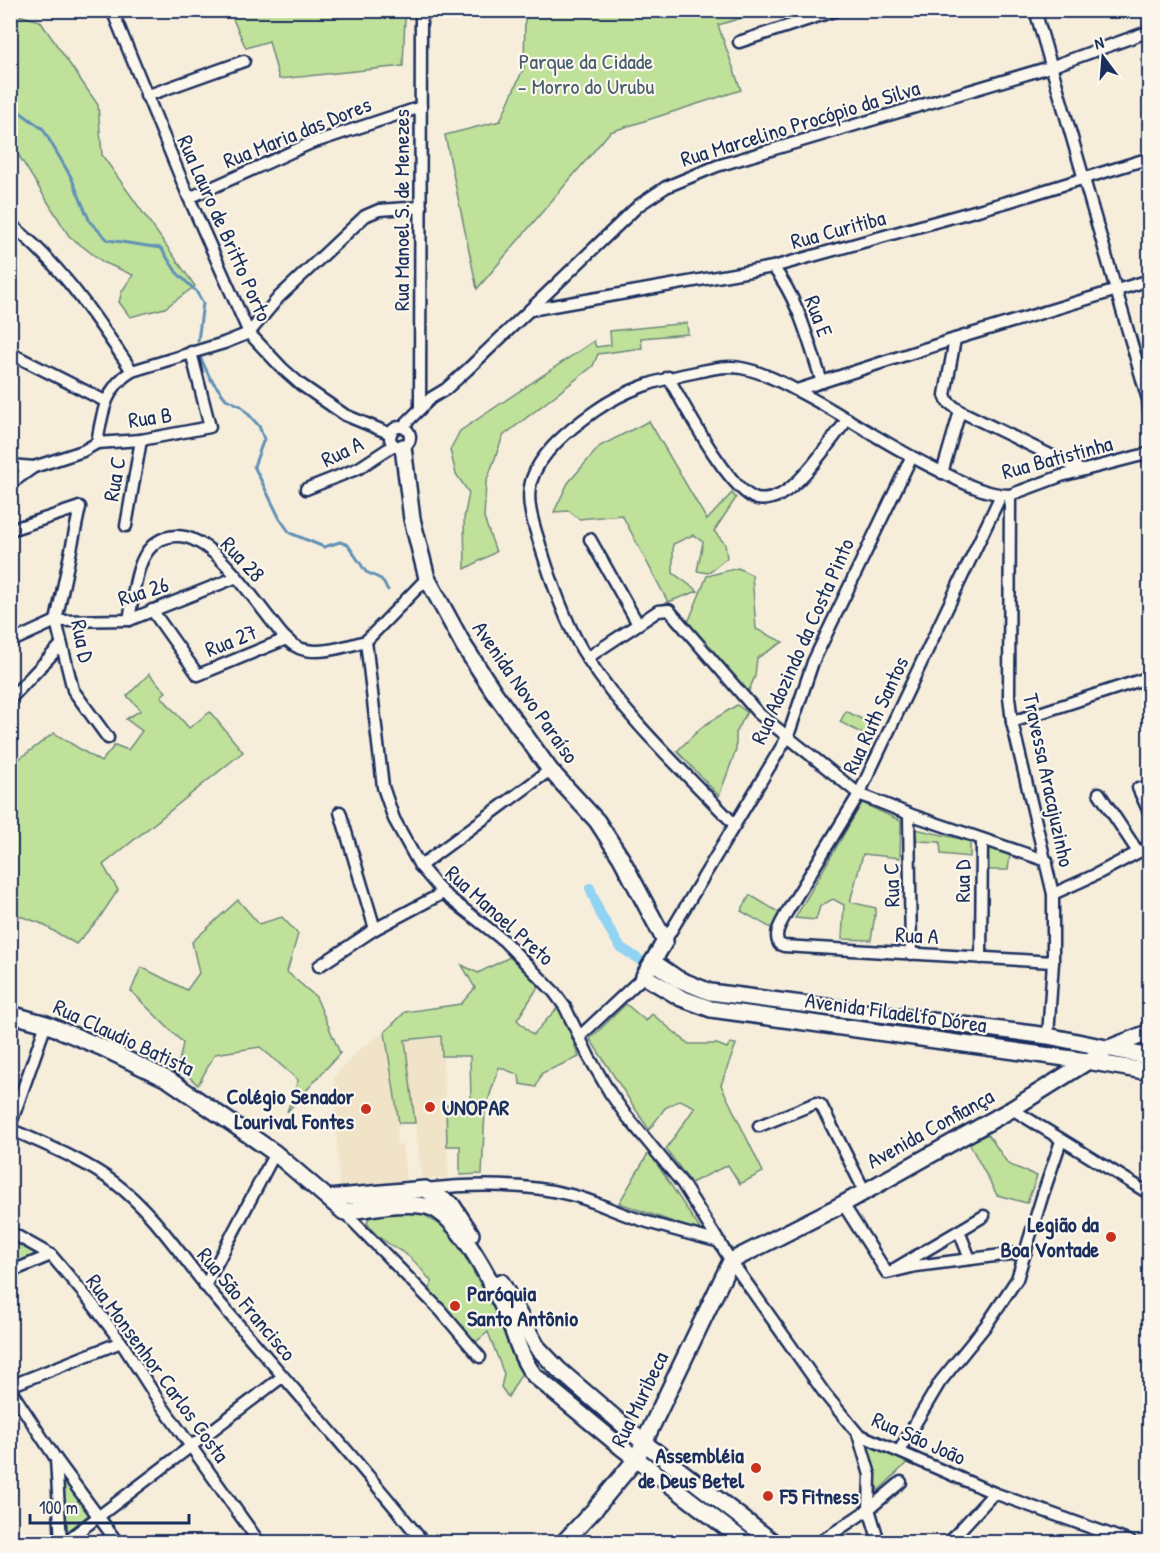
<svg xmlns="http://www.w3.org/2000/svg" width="1160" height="1553" font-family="'Patrick Hand',sans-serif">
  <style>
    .built { fill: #f0e3c7 }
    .green { fill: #c0e19a; stroke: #6e887c; stroke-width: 1.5 }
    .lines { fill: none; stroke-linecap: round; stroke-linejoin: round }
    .stream { stroke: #6191b7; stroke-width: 3 }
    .canal { stroke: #90d3f2; stroke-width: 10 }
    .street-casing { stroke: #1b2f5e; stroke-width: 15 }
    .secondary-casing { stroke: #1b2f5e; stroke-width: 20 }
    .street { stroke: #fbf7ec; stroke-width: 10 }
    .secondary { stroke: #fbf7ec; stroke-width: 15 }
    .poi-dot { fill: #c8321e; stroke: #fbf7ec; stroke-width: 2 }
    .labels { text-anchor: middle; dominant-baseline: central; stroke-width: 4.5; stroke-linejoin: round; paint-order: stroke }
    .park-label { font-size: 22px; fill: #445c6d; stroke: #fbf7ec }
    .street-label { font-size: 22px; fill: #1b2f5e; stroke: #fbf7ec }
    .poi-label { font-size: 22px; font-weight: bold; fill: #1b2f5e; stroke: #fbf7ec; text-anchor: end }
  </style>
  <rect width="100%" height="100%" fill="#f6eedb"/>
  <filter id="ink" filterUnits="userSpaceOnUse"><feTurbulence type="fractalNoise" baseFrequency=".0167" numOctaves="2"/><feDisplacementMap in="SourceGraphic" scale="12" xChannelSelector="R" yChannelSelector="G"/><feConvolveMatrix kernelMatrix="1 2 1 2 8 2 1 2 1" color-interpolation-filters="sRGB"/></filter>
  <g filter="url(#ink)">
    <g class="built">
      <polygon points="385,1032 399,1123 395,1145 402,1144 406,1181 339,1188 334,1077 359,1050"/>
      <polygon points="441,1036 446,1109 448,1178 422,1179 405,1040"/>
    </g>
    <g class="green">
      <polygon points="259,11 364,10 364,17 405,17 403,66 279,79 269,41 246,48 232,17"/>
      <polygon points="520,11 765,11 718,25 741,90 610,132 477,289 445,135 500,121 524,67 525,16"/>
      <polygon points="11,13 40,21 98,105 102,155 195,286 165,308 130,317 119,302 122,291 133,275 103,262 69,236 11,143"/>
      <polygon points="687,323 688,334 641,338 642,348 598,354 593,366 503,436 486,483 484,518 496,552 465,569 464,518 469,493 456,474 450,450 460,431 594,341 596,347 611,345 610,331"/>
      <polygon points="649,421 707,520 732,493 736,498 714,531 725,544 727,558 708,573 697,571 703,542 693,535 673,544 673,573 698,591 668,602 622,515 579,519 569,511 554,512 568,483 600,446"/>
      <polygon points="738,568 752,575 756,629 783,642 757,658 755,676 748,693 687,625 707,576"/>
      <polygon points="149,674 166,692 161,696 189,728 210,712 243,752 103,865 118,890 98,920 76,944 40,923 11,913 11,760 15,762 54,733 101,762 115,745 128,750 142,731 126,719 141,710 127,696"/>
      <polygon points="737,705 747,712 736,733 736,750 719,796 677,751 703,726"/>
      <polygon points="846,711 877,727 871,738 840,722"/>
      <polygon points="862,803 901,821 900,858 863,854 850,902 876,908 871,940 842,939 844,905 833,899 820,906 816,920 795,918"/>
      <polygon points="915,829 970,841 970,857 941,854 940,842 917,841"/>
      <polygon points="988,847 1010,855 1008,870 989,870"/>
      <polygon points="750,895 780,913 771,928 741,911"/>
      <polygon points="238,900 259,924 282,917 298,934 287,972 316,997 340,1053 287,1112 298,1080 260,1047 215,1054 198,1085 178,1067 183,1043 131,991 141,967 187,990 199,973 192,942"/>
      <polygon points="512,956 540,984 517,1020 533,1035 560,1005 579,1057 542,1073 536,1087 520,1084 519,1075 499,1067 485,1110 482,1174 460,1175 460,1146 447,1146 446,1105 471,1103 470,1056 442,1056 441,1036 405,1040 415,1123 399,1123 385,1032 405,1012 461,1004 475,988 462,965 478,973"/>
      <polygon points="626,1004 646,1021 652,1014 689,1044 717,1044 727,1048 730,1043 736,1044 721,1085 763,1172 740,1184 728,1165 691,1183 666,1149 695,1107 680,1100 665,1108 649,1130 590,1039"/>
      <polygon points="988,1134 1008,1164 1037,1176 1027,1203 997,1195 969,1143"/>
      <polygon points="649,1152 702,1232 619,1203"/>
      <path d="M401,1210L421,1213L444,1227L458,1245L508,1333L522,1373L508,1397L501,1387L504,1374L488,1332L476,1342L460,1329L430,1292L431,1281C424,1273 417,1262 408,1256C393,1245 377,1240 367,1223L370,1215Z"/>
      <polygon points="11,1237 45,1256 11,1268"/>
      <polygon points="867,1443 911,1459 878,1491"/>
      <polygon points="63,1479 92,1512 64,1535"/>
    </g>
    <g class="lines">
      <g class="stream">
        <polyline points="10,105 43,129 71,177 90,222 108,240 161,248 177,273 196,291 203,303 198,341"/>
        <polyline points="201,359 210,378 226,399 241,406 259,426 264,439 254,466 280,519 290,533 324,547 340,542 348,545 366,572 381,579 388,590"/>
      </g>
      <g class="canal">
        <polyline points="590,888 600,913 620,947 654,969"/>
        <polyline points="671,982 702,1000"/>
        <polyline points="735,1005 1074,1048"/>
      </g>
      <defs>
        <g id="street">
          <polyline points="112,10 189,198 249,333 282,368 300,384 345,415 391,434"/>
          <polyline points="1035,10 1148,400 1150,422"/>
          <polyline points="739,42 837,10"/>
          <polyline points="146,96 244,61"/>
          <polyline points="189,198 309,144 421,107"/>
          <path d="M10,224C61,264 96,318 132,371"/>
          <path d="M773,267C799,300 809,343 822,382"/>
          <polyline points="530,310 773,267 1007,202 1150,158"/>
          <polyline points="249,333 279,297 365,216 379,210 421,207"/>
          <polyline points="955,339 945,395 948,402 960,411 1081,470"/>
          <polyline points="10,353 105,401"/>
          <path d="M668,377C684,404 729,492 757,499C765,501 773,498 780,495C804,482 830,441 848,419"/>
          <polyline points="797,390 955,339 1150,280"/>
          <polyline points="420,409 421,10"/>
          <circle cx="400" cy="437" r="10"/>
          <polyline points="402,427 431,398 446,389 467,370 639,205 666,187 717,166 1050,67 1150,31"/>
          <polyline points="97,443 141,440 210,427 191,352"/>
          <path d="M10,465L34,467L83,451L97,443C102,414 105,387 132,371L224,343L249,333"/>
          <polyline points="942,473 960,411"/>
          <polyline points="10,484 34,467"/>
          <polyline points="306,489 359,468 394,445"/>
          <path d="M1001,495L859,794L787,912C782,922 773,933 779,944L784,946L1053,962"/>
          <polyline points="1010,495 1009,697 1012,722 1053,894 1053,962 1048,1036"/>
          <polyline points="80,507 56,621 73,690 108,738"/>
          <polyline points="126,526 141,440"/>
          <polyline points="10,530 80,507"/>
          <polyline points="590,539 638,624"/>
          <polyline points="427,578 366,641 383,787 394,819 420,866 443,893 503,940 554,992 565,1007 589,1057 610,1093 625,1114 682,1183 731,1261 825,1394 858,1434 994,1493 1131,1542"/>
          <polyline points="152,610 198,675 286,639"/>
          <path d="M129,620C135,590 135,538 176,536C212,535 249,593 270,619C278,629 286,642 299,648C319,656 346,646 366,641"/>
          <polyline points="10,642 56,621 129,620 237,577"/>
          <polyline points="587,658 658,611 669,610 758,713 859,794 909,814 1047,861"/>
          <polyline points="10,699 61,645"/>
          <polyline points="1012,722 1150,677"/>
          <polyline points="1138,788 1150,814"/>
          <polyline points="1099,793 1138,852"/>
          <polyline points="340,812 375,929"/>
          <polyline points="909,814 911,954"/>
          <path d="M735,825C685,772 628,721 588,659C569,632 551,580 541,548C535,528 525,503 531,482C539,453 571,428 595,411C626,389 660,379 697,372C712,369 726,365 741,368C769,373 795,390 820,403C862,427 902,454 946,474C965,484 988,495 1010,495L1061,476L1150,453"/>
          <polyline points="420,866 550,770"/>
          <polyline points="1053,894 1095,875 1150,846"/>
          <polyline points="665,941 788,736 813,662 911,458"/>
          <polyline points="981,958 982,839"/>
          <polyline points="319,966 375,929 443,893"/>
          <polyline points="579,1037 644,976"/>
          <polyline points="1012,1109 1150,1194"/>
          <polyline points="10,1126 46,1024"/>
          <polyline points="759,1126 816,1103 821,1105 864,1190"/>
          <path d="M10,1129C46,1145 84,1160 115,1183C157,1215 186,1264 220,1303C288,1383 358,1461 423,1542"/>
          <path d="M425,1189C473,1184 524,1183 571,1195C592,1200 611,1210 632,1217C661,1227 690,1234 720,1242"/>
          <polyline points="843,1204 887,1273 916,1266 1026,1252"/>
          <polyline points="344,1212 440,1310 480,1357"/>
          <polyline points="959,1231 970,1259"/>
          <polyline points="10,1232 51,1255 90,1301 121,1342 160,1403 259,1542"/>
          <polyline points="896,1268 984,1216"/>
          <polyline points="10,1272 51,1255"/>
          <polyline points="205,1286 275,1153"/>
          <polyline points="10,1386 121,1342"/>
          <polyline points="10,1389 56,1459 117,1542"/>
          <polyline points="858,1434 870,1475 869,1509 879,1542"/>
          <polyline points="899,1451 940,1382 987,1324 1017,1279 1042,1197 1061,1141"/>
          <polyline points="56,1459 61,1542"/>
          <polyline points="65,1542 282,1377"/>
          <polyline points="820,1542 869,1509 901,1482"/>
          <polyline points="949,1542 994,1493"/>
        </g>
        <g id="secondary">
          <polyline points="403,447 412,519 427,578 464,646 494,692 550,770 597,821 621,858 665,941 644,976 681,998 711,1009 1087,1061 1150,1072"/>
          <polyline points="653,962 678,979 710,992 1048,1036 1150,1057"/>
          <path d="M10,1014L46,1024L101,1047L169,1080L275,1153L344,1212C370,1209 399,1201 426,1206C458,1212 495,1289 508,1318C516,1337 521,1360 535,1376L621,1447L745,1542"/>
          <polyline points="328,1198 425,1189 452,1205 471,1234"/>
          <polyline points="501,1282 537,1347 558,1369 643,1442 773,1542"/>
          <polyline points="564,1542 594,1510 636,1459 731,1261 843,1204 1012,1109 1109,1048 1150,1032"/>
        </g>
      </defs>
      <use href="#street" class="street-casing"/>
      <use href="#secondary" class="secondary-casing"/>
      <use href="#street" class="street"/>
      <use href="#secondary" class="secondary"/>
    </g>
  </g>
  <g class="poi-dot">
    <circle cx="430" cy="1107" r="6"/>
    <circle cx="366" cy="1109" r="6"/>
    <circle cx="1111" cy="1237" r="6"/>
    <circle cx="455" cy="1306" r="6"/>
    <circle cx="756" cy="1468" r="6"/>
    <circle cx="768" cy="1496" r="6"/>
  </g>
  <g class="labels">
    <g class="park-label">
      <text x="586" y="61">Parque da Cidade<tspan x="586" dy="25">- Morro do Urubu</tspan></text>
    </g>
    <g class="street-label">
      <text transform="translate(800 123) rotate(-17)">Rua Marcelino Procópio da Silva</text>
      <text transform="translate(297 132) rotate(-22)">Rua Maria das Dores</text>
      <text transform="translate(401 210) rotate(-90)">Rua Manoel S. de Menezes</text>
      <text transform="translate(225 228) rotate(66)">Rua Lauro de Britto Porto</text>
      <text transform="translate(838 229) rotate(-15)">Rua Curitiba</text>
      <text transform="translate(819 316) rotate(69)">Rua E</text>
      <text transform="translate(150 417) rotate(-8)">Rua B</text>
      <text transform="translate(342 451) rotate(-26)">Rua A</text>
      <text transform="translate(1057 457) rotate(-15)">Rua Batistinha</text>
      <text transform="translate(114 479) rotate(-80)">Rua C</text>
      <text transform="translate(243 559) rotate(47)">Rua 28</text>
      <text transform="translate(143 591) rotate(-18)">Rua 26</text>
      <text transform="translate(231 640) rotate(-22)">Rua 27</text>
      <text transform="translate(83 641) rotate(79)">Rua D</text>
      <text transform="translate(802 641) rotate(-66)">Rua Adozindo da Costa Pinto</text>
      <text transform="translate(526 692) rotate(55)">Avenida Novo Paraíso</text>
      <text transform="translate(875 715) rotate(-65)">Rua Ruth Santos</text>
      <text transform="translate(1049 780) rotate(78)">Travessa Aracajuzinho</text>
      <text transform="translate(962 881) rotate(-90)">Rua D</text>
      <text transform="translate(891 885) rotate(-91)">Rua C</text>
      <text transform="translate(500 915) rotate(42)">Rua Manoel Preto</text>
      <text transform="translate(917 935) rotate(3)">Rua A</text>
      <text transform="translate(896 1012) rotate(8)">Avenida Filadelfo Dórea</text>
      <text transform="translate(124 1037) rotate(25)">Rua Claudio Batista</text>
      <text transform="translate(930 1128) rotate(-29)">Avenida Confiança</text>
      <text transform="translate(247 1304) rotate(50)">Rua São Francisco</text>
      <text transform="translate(158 1368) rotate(54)">Rua Monsenhor Carlos Costa</text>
      <text transform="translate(639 1399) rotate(-64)">Rua Muribeca</text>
      <text transform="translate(919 1438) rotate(24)">Rua São João</text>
    </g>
    <g class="poi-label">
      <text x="354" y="1096">Colégio Senador<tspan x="354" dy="25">Lourival Fontes</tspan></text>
      <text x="442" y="1107" text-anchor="start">UNOPAR</text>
      <text x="1099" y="1224">Legião da<tspan x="1099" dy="25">Boa Vontade</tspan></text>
      <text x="467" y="1293" text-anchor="start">Paróquia<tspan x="467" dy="25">Santo Antônio</tspan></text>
      <text x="744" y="1455">Assembléia<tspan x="744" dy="25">de Deus Betel</tspan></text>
      <text x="780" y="1496" text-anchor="start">F5 Fitness</text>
    </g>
  </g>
  <rect width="1160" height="1553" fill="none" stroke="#fbf7ec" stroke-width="36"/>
  <rect x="18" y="18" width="1124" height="1517" fill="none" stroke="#1b2f5e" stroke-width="2" filter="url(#ink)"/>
  <g transform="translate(1103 57) rotate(344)" stroke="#fbf7ec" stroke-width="4.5" paint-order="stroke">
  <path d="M0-4.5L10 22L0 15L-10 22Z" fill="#1b2f5e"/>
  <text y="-9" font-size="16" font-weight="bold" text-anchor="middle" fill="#1b2f5e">N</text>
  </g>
  <path d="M30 1514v9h159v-9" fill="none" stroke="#1b2f5e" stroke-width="3"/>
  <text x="39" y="1514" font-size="18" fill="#1b2f5e" stroke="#fbf7ec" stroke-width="4.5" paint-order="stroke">100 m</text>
</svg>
